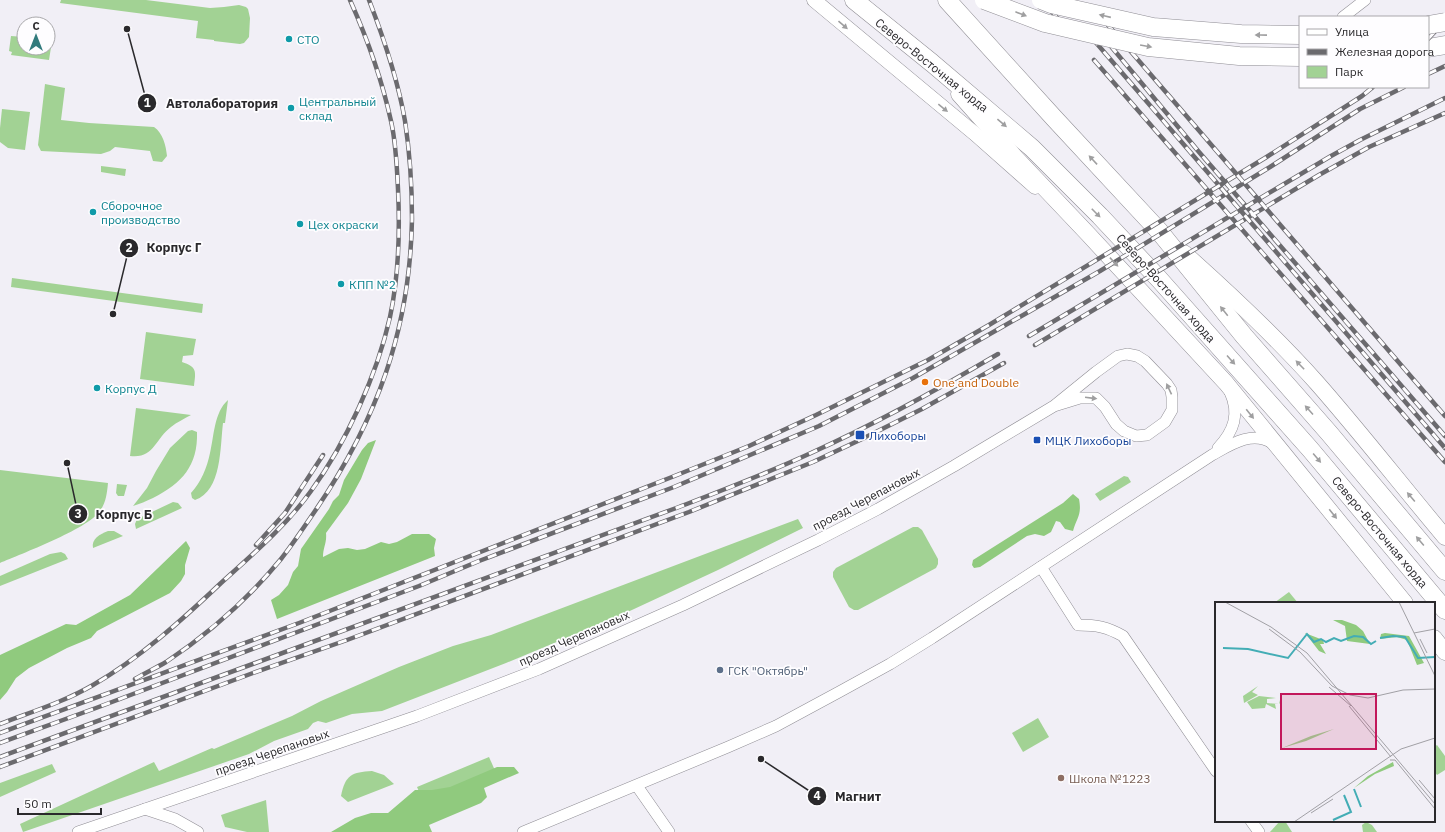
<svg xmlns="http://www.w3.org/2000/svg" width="1445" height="832" font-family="'IBM Plex Sans',sans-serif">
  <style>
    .green { fill: #a2d294 }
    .forest { fill: #90ca7e }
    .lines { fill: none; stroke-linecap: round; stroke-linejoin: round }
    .minor-casing { stroke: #8f8d94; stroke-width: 12 }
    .tertiary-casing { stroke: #8f8d94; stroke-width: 15 }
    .secondary-casing { stroke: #8f8d94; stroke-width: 17 }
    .primary-casing { stroke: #8f8d94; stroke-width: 19 }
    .minor { stroke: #fff; stroke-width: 11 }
    .tertiary { stroke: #fff; stroke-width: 14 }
    .secondary { stroke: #fff; stroke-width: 16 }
    .primary { stroke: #fff; stroke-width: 18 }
    .rail-casing { stroke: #6b6a6e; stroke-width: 4.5 }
    .rail { stroke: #fefdff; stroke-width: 3; stroke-dasharray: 9; stroke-linecap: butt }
    .primary-bridge-casing { stroke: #8f8d94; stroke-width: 19; stroke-linecap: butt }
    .primary-bridge { stroke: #fff; stroke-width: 18 }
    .oneway { fill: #9f9fa0 }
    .culture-dot { fill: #0f9aa8; stroke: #fefdff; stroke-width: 1.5 }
    .food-dot { fill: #e8710a; stroke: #fefdff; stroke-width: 1.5 }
    .transit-dot { fill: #1a4fb4; stroke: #fefdff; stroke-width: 1.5 }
    .service-dot { fill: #5c6f8a; stroke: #fefdff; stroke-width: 1.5 }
    .education-dot { fill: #8d6e63; stroke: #fefdff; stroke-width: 1.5 }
    .labels { text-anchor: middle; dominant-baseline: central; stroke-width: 3.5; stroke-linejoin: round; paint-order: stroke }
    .culture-label { font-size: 12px; fill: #0d838f; stroke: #fefdff; text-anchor: start }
    .street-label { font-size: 12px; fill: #2a292c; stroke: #fefdff }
    .food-label { font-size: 12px; fill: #c56008; stroke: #fefdff; text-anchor: start }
    .transit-label { font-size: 12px; fill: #164399; stroke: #fefdff; text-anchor: start }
    .service-label { font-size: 12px; fill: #4e5e75; stroke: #fefdff; text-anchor: start }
    .education-label { font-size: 12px; fill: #785e54; stroke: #fefdff; text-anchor: start }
    .inset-river { fill: none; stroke: #43adb5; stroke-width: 2 }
    .inset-road { fill: none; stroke: #a1a0a5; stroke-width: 1 }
    .view { fill: #c2185b; fill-opacity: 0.15; stroke: #c2185b; stroke-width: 2 }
    .inset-edge { fill: none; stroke: #2a292c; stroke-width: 2 }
    .leader { fill: none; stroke: #2a292c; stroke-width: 1.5 }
    .callout-dot { fill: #2a292c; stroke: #fefdff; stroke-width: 1.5 }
    .mark-label { font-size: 12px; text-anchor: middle; font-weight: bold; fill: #fff }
    .callout-label { font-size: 13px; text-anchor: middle; font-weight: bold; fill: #2a292c; stroke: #fefdff; stroke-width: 3.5; stroke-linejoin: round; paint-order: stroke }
  </style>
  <rect width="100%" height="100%" fill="#f1eff6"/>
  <g class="green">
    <polygon points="61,0 146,0 210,8 224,7 239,5 246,7 248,9 250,18 249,37 244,43 240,44 214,41 214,40 196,38 198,21 60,3"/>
    <polygon points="11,36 24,37 24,48 48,48 48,40 52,41 49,60 11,55 12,52 9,51"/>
    <path d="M45,84L65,88L61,120L89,123L154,127C163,133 166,146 167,156L162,162L153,161L150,151L115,147L110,151L101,154L41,151L38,145Z"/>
    <polygon points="2,109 30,112 25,150 8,148 0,142 0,128"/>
    <polygon points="101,166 126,169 125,176 101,172"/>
    <polygon points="12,278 203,304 202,313 11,287"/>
    <path d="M146,332L196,339L193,355L183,356L182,362C197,367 196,371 194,386L140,379Z"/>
    <path d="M228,400L225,423H223C220,447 222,491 195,500L192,498L191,493C201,482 207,468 210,453C214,437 214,412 228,400Z"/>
    <path d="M136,408L191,415C184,419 177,422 171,427C155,439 154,459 130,456Z"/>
    <path d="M192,430L197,432C198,466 182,483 153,498C146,501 140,504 133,506L147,488L156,471L170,448L188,431Z"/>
    <path d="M0,470L108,483C107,493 106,504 99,512C87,529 21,554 0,563Z"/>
    <polygon points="1124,476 1128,477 1131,482 1100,501 1095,494"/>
    <polygon points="117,484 127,485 124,496 118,496 116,493"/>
    <polygon points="173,502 178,503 182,508 136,529 135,524 137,519"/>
    <polygon points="798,519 803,528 718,570 619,616 506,663 382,711 352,714 326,723 318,721 313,723 308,729 274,741 249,754 23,832 20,824 154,762 159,771 212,748 214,749 292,716 321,701 399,667 453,646 491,635"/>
    <polygon points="913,527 918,527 922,530 938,559 938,564 936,568 858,610 854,610 849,607 833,577 833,572 836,568"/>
    <path d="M108,531H114L123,536L93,548C91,539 100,534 108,531Z"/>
    <polygon points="61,552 65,554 68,559 0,586 0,576 50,554"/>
    <polygon points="1289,592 1298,603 1274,603"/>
    <polygon points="1038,718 1049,737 1023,752 1012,733"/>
    <polygon points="1437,745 1445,756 1445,770 1437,775 1434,771 1434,747"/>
    <polygon points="489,757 497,775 425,805 417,787"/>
    <polygon points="52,764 56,772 0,797 0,783"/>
    <path d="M372,771L384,775L394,784L348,802L341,796C345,775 352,772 372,771Z"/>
    <polygon points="266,800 269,832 247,832 225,827 221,815"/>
    <polygon points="1280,821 1285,821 1292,832 1270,832"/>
    <polygon points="1366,822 1372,825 1377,832 1363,832 1362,825"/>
  </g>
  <g class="forest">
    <path d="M376,440L361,479L348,503L326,533C327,543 323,547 323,557L339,549L348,548L357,550L365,549L381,542L389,544L397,542L412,534H429L436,539L434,548L435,556L277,619L271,600L279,595L288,585L293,572L298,566L301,549L329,509L333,501L339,495L344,480L362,450L368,443Z"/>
    <path d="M1073,494L1079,499C1082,515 1077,517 1073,531L1065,529L1060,522L1056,521L1051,532L1044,536L1035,534L1027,536L980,567L974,568L972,565L973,560L1063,503Z"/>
    <polygon points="186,541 190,548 185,565 185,574 181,581 170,593 97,631 91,638 67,648 29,668 16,678 7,692 0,700 0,655 66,624 76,625 130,595"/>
    <polygon points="497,767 514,767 519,773 484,788 487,797 481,803 429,825 432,832 331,832 355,818 371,813 388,813 415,790 432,790 450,787"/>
  </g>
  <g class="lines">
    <defs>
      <g id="minor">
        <polyline points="1343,17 1365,0"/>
        <path d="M1218,448C1234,431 1240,414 1230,392"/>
        <path d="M1041,567L1078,625C1097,625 1107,627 1123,636L1216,771"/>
        <polyline points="637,786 669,832"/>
        <polyline points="145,809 175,819 198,832"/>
        <polyline points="1251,821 1259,832"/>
        <polyline points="78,832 417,716 539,669 683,605 818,540 878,509 954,466 1054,406 1096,372 1118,356 1127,354 1137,356 1145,361 1167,384 1171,390 1172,397 1172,410 1165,422 1147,435 1136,436 1124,431 1116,424 1105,407 1096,398 1080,398 1054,406"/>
        <path d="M523,832L728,747L776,726L839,692L890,664L932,638L1212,455C1230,445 1252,430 1272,443"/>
      </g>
      <polyline id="tertiary" points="814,0 974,133 1035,187"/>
      <g id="secondary">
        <polyline points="959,94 1016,158 1088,234 1226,383 1405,603"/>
        <path d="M1184,253C1230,294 1276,337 1317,383C1361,433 1402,486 1445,537"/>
        <polyline points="1434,638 1445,652"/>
      </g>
      <g id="primary">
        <polyline points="854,0 932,63 1032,148 1100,216 1159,279 1310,449 1445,610"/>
        <polyline points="947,0 1054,118 1159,231 1244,336 1329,433 1445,571"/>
        <polyline points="1428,48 1445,45"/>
      </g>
    </defs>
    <use href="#minor" class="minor-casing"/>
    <use href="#tertiary" class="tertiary-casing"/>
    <use href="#secondary" class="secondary-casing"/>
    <use href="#primary" class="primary-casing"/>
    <use href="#minor" class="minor"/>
    <use href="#tertiary" class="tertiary"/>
    <use href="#secondary" class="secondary"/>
    <use href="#primary" class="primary"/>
    <defs>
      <g id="rail">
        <polyline points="1042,0 1058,19"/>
        <polyline points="1059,0 1069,11"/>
        <polyline points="1071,0 1076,6"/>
        <polyline points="1108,25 1445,416"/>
        <polyline points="1099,32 1199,152 1445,436"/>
        <polyline points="1092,38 1445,448"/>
        <polyline points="1428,39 1445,21"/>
        <polyline points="1094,60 1445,462"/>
        <polyline points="1428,74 1445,66"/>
        <polyline points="1029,336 1331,156 1360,140 1445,98"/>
        <polyline points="1035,345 1319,175 1369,147 1445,113"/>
        <polyline points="256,545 285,513 323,455"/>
        <path d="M135,679C145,673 156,668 166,662C208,634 249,598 281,559C293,544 304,527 315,511C377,420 410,330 412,219C412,186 410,154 405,121C398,80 384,39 369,0"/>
        <path d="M0,724C31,712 64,702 93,685C140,658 182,620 221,583C253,554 286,526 311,491C346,443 377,375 390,317C399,275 400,232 398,189C397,167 396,143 391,121C382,80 367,38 350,0"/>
        <polyline points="0,733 299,623 672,477 749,446 816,415 928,360 989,325 1265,158 1362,96 1373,87"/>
        <polyline points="0,743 96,708 419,586 479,561 674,487 819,426 913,378 1100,271 1270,167 1360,109 1404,87"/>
        <path d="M0,757L679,507C723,490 768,473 811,453C875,424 937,390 998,354"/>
        <polyline points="0,767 253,673 347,640 689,512 813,462 862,439 922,409 1004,363"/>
      </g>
    </defs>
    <use href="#rail" class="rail-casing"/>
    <use href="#rail" class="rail"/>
    <defs>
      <g id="primary-bridge">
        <polyline points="984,0 1045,23 1148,47 1239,56 1300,57"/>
        <polyline points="1041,0 1051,4 1153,27 1241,34 1300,35"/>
        <polyline points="1428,25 1445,22"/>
      </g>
    </defs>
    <use href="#primary-bridge" class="primary-bridge-casing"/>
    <use href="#primary-bridge" class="primary-bridge"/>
  </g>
  <defs><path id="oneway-solid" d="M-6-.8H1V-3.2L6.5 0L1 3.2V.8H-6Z"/></defs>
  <g class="oneway">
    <use href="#oneway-solid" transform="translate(1021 14) rotate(21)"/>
    <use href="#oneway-solid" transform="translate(1105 16) rotate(-167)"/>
    <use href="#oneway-solid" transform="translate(843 25) rotate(41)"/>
    <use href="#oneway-solid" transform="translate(1261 35) rotate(-179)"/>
    <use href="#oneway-solid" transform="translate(1146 46) rotate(10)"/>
    <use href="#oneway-solid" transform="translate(943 108) rotate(39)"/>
    <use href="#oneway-solid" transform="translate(1002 123) rotate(40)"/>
    <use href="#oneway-solid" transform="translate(1093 160) rotate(-133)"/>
    <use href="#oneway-solid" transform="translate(1096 213) rotate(45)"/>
    <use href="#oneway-solid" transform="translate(1114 262) rotate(47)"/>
    <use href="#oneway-solid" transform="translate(1224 311) rotate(-129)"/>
    <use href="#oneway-solid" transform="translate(1231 360) rotate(48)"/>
    <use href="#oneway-solid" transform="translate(1300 365) rotate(-134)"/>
    <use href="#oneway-solid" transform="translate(1169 389) rotate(-115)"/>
    <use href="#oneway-solid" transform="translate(1091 398) rotate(7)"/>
    <use href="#oneway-solid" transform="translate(1309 410) rotate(-132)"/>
    <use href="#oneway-solid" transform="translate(1250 414) rotate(51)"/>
    <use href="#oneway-solid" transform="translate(1317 458) rotate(50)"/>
    <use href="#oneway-solid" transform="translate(1411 497) rotate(-130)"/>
    <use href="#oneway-solid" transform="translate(1333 514) rotate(51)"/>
    <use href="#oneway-solid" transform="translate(1420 541) rotate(-130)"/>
  </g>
  <g class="culture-dot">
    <circle cx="289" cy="39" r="4"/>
    <circle cx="291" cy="108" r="4"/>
    <circle cx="93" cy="212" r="4"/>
    <circle cx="300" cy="224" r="4"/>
    <circle cx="341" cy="284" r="4"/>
    <circle cx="97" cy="388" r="4"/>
  </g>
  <circle class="food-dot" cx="925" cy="382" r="4"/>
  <g class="transit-dot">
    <rect x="855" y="430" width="10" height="10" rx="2"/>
    <rect x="1033" y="436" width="8" height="8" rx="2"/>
  </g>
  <circle class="service-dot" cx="720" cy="670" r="4"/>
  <circle class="education-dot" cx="1061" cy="778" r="4"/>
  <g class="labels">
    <g class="culture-label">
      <text x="297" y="39">СТО</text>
      <text x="299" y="101">Центральный<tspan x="299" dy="14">склад</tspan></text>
      <text x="101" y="205">Сборочное<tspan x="101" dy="14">производство</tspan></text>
      <text x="308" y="224">Цех окраски</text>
      <text x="349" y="284">КПП №2</text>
      <text x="105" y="388">Корпус Д</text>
    </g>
    <g class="street-label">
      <text transform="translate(932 65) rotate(39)">Северо-Восточная хорда</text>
      <text transform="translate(1166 288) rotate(48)">Северо-Восточная хорда</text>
      <text transform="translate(866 499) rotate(-28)">проезд Черепановых</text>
      <text transform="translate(1380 532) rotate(50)">Северо-Восточная хорда</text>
      <text transform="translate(574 638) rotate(-24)">проезд Черепановых</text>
      <text transform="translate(272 752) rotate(-19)">проезд Черепановых</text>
    </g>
    <g class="food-label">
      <text x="933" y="382">One and Double</text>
    </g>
    <g class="transit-label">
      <text x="869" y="435">Лихоборы</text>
      <text x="1045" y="440">МЦК Лихоборы</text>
    </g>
    <g class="service-label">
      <text x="728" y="670">ГСК "Октябрь"</text>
    </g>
    <g class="education-label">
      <text x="1069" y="778">Школа №1223</text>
    </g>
  </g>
  <g transform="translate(1215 602)">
    <rect width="220" height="220" fill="#f1eff6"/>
    <path d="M43,84L37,90L43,93L29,101L28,94L43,84H46ZM44,94L61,96L52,97V101L64,102L65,98V101L64,102H60L61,107L51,102L50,106L37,107L32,100ZM119,127L91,139L67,146L96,134Z" fill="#a2d294"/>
    <path d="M118,18H127L141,23L148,29L155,42L132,39L130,24ZM90,31L108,38L109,42H105L111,52L104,49ZM170,31L194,34L209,61L202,63L192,38L182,35L165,37L166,32ZM178,160L179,164L160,172L139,186L153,174Z" fill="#90ca7e"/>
    <path class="inset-river" d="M165,36L178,34L190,35L203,56L220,55M8,46L33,47L73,56L92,32L99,40L106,37L111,40L119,36L126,39L139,34L148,35L156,42L161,39M139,187L146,205M118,218L136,210L129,193"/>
    <path class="inset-road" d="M10,0L56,25L92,51L220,202M184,0L220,74M54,27L85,50L117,84L135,93L153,96L188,88L220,87M199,31L220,27M205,37L212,51M114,85L136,104M134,104L176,155M175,158H180L220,207M204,178L220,197M96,211L118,197M79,220L186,147L220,136"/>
    <path class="view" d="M66,92H161V147H66Z"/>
    <rect width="220" height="220" class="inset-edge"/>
  </g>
  <path class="leader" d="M127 29L147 103M113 314L129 248M67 463L78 514M761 759L817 796"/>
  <g class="callout-dot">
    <circle cx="127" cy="29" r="4"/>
    <circle cx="113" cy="314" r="4"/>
    <circle cx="67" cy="463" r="4"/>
    <circle cx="761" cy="759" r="4"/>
    <circle cx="147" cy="103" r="10"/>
    <circle cx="129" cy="248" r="10"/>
    <circle cx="78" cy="514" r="10"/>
    <circle cx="817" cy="796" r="10"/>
  </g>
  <g class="mark-label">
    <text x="147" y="107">1</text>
    <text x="129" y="252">2</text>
    <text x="78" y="518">3</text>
    <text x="817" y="800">4</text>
  </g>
  <g class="callout-label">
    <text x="222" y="108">Автолаборатория</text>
    <text x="174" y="252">Корпус Г</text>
    <text x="124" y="519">Корпус Б</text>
    <text x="858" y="801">Магнит</text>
  </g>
  <rect x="1299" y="16" width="130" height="72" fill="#fefdff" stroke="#a9a8ab"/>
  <rect x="1307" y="29" width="20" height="6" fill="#ffffff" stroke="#a9a8ab"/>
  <text x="1335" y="36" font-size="12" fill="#2a292c">Улица</text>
  <rect x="1307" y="49" width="20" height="6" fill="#6b6a6e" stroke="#a9a8ab"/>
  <text x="1335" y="56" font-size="12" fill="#2a292c">Железная дорога</text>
  <rect x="1307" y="66" width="20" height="12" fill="#a2d294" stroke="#a9a8ab"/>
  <text x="1335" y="76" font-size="12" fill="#2a292c">Парк</text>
  <g transform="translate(36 36)"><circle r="19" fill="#fefdff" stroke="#a9a8ab"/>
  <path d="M0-3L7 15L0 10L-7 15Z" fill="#327b7d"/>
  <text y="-6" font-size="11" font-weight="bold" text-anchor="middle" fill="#2a292c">С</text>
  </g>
  <path d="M18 808v6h83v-6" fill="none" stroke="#2a292c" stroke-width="2"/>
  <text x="24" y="808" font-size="12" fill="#2a292c" stroke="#fefdff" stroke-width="3" paint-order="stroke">50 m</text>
</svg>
